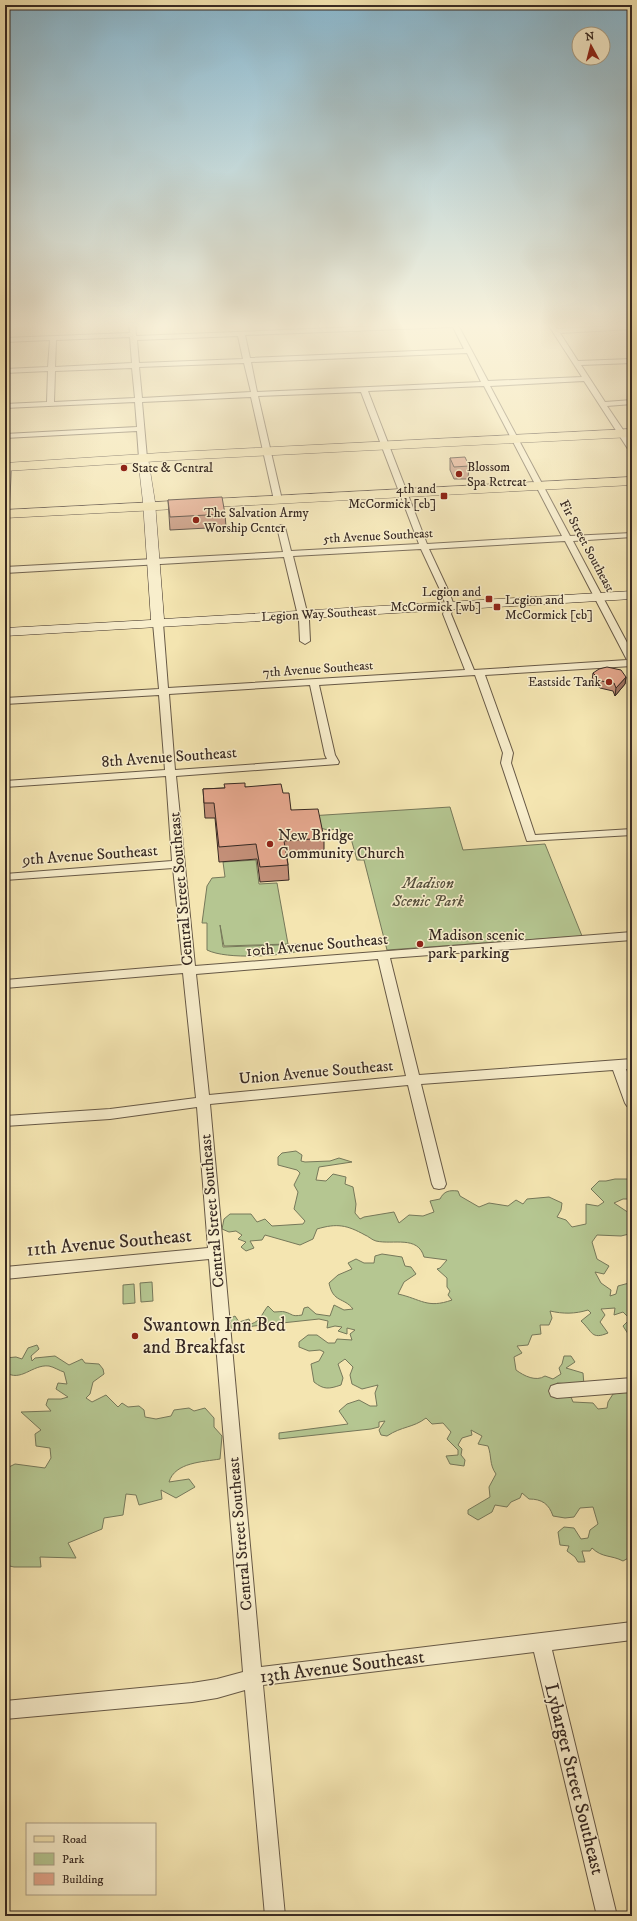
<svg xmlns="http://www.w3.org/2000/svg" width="637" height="1921" font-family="'IM FELL DW Pica',serif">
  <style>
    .green { fill: #b5c691; stroke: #76785a }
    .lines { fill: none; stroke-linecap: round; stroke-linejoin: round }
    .street-casing { stroke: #675946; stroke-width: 2 }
    .secondary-casing { stroke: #382a23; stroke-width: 1 }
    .primary-casing { stroke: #382a23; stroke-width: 1 }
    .street { fill: #f8eecc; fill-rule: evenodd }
    .secondary { fill: #f8eecc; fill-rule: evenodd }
    .primary { fill: #f4e5b1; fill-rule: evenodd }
    .wall { fill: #c38f78; stroke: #382a23 }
    .shaded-wall { fill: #9f7462; stroke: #382a23 }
    .building { fill: #e3a68c; stroke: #382a23 }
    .poi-dot { fill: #8f2418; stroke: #f8eecc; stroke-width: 1.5 }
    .labels { text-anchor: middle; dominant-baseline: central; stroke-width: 3; stroke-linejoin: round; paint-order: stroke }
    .far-poi-label { font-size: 13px; fill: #382a23; stroke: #f8eecc; text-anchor: start }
    .far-street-label { font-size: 13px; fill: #382a23; stroke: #f8eecc }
    .street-label { font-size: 16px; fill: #382a23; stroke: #f8eecc }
    .poi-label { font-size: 16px; fill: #382a23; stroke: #f8eecc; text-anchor: start }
    .park-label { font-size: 16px; font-style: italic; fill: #57513e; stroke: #f8eecc }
    .near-street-label { font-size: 19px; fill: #382a23; stroke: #f8eecc }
    .near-poi-label { font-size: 19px; fill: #382a23; stroke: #f8eecc; text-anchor: start }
  </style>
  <rect width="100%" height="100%" fill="#f4e5b1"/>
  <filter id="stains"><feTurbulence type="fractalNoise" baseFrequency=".005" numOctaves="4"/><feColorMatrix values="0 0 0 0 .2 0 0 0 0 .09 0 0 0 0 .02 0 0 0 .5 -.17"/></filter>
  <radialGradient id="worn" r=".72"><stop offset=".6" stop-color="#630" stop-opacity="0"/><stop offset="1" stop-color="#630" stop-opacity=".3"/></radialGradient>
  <g class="green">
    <polygon points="450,807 463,850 545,844 582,936 387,950 364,860 357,860 350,835 341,835 340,829 328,830 278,818"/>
    <path d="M256,860L259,884L277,883L288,944L224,946L220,925L223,947L303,944L304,950C282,956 227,960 207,950V923H202L207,886L212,878L225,877L223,862Z"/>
    <path d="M296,1151L302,1155L301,1161L305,1162L330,1161L339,1158L352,1162L319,1167L316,1180L326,1181L333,1174L346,1177L345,1184L353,1187L356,1204L355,1213L360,1219L364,1217L394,1212L399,1223L409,1215L423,1216L434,1212L430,1201L440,1199C444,1191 449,1190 458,1191L460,1196L479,1207L489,1203L508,1206L516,1200L523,1204L527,1199L549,1197L562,1203L561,1210L557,1217L566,1220L572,1227L586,1224V1204L598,1206L604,1202L591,1189L599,1181H606L615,1179H632V1199H623L614,1203L632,1215V1238L629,1234L621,1236L597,1235L592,1242L597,1259L609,1266L604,1274L595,1272L601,1283L611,1290L610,1296L616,1294L618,1286L629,1283L632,1285V1340L623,1326L630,1319L623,1312L614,1315L615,1308L601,1309L605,1315L600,1322L608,1333C591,1340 593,1332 581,1321L591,1313L588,1310C575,1314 563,1314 550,1311L552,1318L549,1325H540L541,1334L532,1335L528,1345L517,1346L522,1353L514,1357L516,1370C524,1376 536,1382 545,1376L553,1379L561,1374L559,1368L562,1364L564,1356H571L575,1362L566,1368L583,1373L584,1385L557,1383L552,1391L571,1397L573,1402L593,1403L598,1409L607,1408L608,1402L613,1394L632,1391V1556L623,1561C612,1555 602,1558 592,1548L590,1551H582L585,1562H578L575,1557L567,1551L569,1546L560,1545L558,1532L564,1527L574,1528L581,1539L588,1538L590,1530L598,1524L593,1507L580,1508L574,1517L565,1518L553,1516C549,1504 542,1499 529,1499L522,1493L520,1498L511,1502L507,1507L495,1505L492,1512L478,1520L468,1514V1510L490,1497L489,1487L496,1474C489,1464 492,1457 488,1446L478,1444L482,1436L471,1430L472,1435L462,1438L458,1445L462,1449L461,1455L465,1460L464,1466L450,1464L446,1456L458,1455V1450L447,1439L451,1432L443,1423L432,1424L426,1418C413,1428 402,1426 387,1436L381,1435L379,1430L385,1421L379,1422V1427L371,1429L279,1439V1433L348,1424L339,1411L347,1404L359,1400L370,1406H377L375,1393L378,1385L362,1389L352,1384L350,1375L353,1367L345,1359L338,1364L343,1378L341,1385C329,1389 324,1390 314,1382L311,1364L319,1361L324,1352L320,1350L309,1351L299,1347V1342L308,1335H317L328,1343H335L337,1339L352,1340L350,1334L355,1330L347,1328V1334L338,1331L342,1327L335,1326L327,1328L328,1321L319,1319L254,1326L231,1330L229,1324L231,1318L235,1316L239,1322L249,1319L251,1324C261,1321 262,1313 268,1306L274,1312C278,1312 282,1311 285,1312C293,1314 291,1317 302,1315L304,1308L308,1307L316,1314L330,1316L334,1305L344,1310L353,1309C344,1297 333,1303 329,1283L338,1275L352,1269L348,1263L356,1259L364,1263H374L375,1256L382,1254L402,1257L405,1266L411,1267L416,1274L404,1282L398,1294C421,1299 427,1309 452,1300L448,1295L450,1291L447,1287V1278L437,1269L440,1268L447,1260L424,1257C418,1235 393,1245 376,1241C372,1240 368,1236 365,1235C347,1225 337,1223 317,1229L313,1239L300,1245L265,1235L262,1240L250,1241L254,1248L246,1251L241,1247L246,1242L238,1239L242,1235L236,1231L229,1232L222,1229L224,1219L230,1214H251L257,1222L265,1219L272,1226L303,1224L305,1221L294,1209L298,1192L294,1185L300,1173L297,1170L278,1165V1157L282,1153Z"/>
    <polygon points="152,1282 153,1301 141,1302 140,1283"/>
    <polygon points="134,1284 135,1303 123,1304 123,1285"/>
    <path d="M37,1345L39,1349L31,1356L32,1361L35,1358L55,1356L69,1365L82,1359L85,1363L99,1364L103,1369L104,1374L93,1382L90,1394L86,1398L92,1402L106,1395L118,1407L122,1403L128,1407L139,1406L144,1410L145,1417L156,1419L171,1416L174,1410L189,1408L194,1411L205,1408L214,1418V1427L222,1436L220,1459C203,1462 175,1462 169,1482L189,1479L195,1487L176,1498L161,1490L162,1499L139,1505L136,1495L126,1494L123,1515L104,1518L102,1529L68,1543L76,1558L40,1557L41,1567H14L5,1565V1469L15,1464L45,1468L51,1458L50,1448L36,1446L35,1434L41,1430L21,1412L51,1411L46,1405L48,1399H61L68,1397L56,1389L58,1383L67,1384L64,1372C60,1371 54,1367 49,1366C32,1364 21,1383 5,1372V1358L16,1357L22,1359L28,1348Z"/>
  </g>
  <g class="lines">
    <defs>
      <g id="street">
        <path d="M129,323H135L136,336L457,323L488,381L582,377L547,323H553L557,329L632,325V329L560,333L578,361L632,359V363L581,365L605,402L632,400V404L607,406L632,443V451L628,449L584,381L490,386L570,536L632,533V537L573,541L632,652V666L485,675L513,753L511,763L535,835L632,829V835L527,841L501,763L503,753L475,675L319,685L335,755L339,762L338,764L176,776L195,966L632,932V940L390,958L419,1075L632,1059V1069H626L632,1085V1108L627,1106L625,1103L613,1070L421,1084L446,1184L444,1188L439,1189L434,1188L432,1184L408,1085L210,1104L261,1667L632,1622V1640L552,1650L617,1916H597L534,1652L263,1685L285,1916H265L245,1690L217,1698L192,1702L5,1719V1701L192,1683L217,1679L243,1672L209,1259L5,1279V1267L208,1248L197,1107L110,1119L5,1126V1116L110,1109L196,1098L183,973L5,988V980L183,965L173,868L5,880V874L172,861L166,776L5,787V781L165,770L159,695L5,704V698L159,689L153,623L158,620L163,623L168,688L465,670L443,614L446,606L442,594L421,549L293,556L309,620L310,641L305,644L300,641L299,620L284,557L5,573V567L283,552L277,527L281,525L285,527L291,551L419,544L361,392L258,396L282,500L278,502L274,500L251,397L142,402L147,458L143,460L139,458L137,431L5,438V434L137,427L135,402L5,408V404L47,402L48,371L5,373V369L48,367L50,340L5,342V338L130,333ZM453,327L464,349L250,358L245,335ZM238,336L243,359L139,363L137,340ZM130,337L132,363L55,367L56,340ZM467,353L481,382L257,392L251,362ZM244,363L251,392L142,398L139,367ZM132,368L135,398L54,402L55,371ZM484,386L562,536L427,544L368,391ZM565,541L627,660L474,670L451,614L454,606L450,594L429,549ZM310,685L325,755L327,759L175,770L169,694ZM378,959L406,1076L209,1095L196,974Z"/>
        <polygon points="5,465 11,467 9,506 5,508"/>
        <polygon points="632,1378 632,1392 557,1398 551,1396 549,1391 551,1386 557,1384"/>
      </g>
      <polygon id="secondary" points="143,455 148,458 155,502 164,619 632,591 632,599 5,636 5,628 151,620 143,502 138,458"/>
      <g id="primary">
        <polygon points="632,429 632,437 176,460 5,471 5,463 176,452"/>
        <polygon points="632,477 632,485 5,518 5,510"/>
      </g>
    </defs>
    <use href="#street" class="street-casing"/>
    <use href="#secondary" class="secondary-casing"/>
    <use href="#primary" class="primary-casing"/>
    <use href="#street" class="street"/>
    <use href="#secondary" class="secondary"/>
    <use href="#primary" class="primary"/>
  </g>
  <g class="wall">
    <polygon points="450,458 469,466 468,479 454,479 450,470"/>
    <polygon points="168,500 225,514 226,527 170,530"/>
    <polygon points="593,673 626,677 625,684 615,696 613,691 600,688 592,681"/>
    <polygon points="245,787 283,793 291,810 324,838 324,853 287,856 288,865 289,880 260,882 257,859 219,862 215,818 205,818 203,789"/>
  </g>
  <polygon class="shaded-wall" points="626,677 625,684 615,696 616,688"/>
  <g class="building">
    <polygon points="465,457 469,466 454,467 450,458"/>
    <polygon points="222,497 225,514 170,517 168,500"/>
    <polygon points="607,667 621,670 626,677 616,688 614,683 601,681 593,673 599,669"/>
    <polygon points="245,783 245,787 281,784 283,793 289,793 291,810 318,809 324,838 284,841 288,865 260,867 256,844 219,847 214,803 204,803 203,789 225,788 224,784"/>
  </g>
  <linearGradient id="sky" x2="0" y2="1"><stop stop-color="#89b8d0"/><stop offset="0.55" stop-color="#faf3dc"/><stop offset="1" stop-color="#faf3dc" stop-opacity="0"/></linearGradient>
  <rect width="637" height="592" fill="url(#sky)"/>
  <g class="poi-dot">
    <circle cx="124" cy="468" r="4"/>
    <circle cx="459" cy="474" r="4"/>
    <rect x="440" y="492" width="8" height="8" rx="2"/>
    <circle cx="196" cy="520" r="4"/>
    <rect x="485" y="595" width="8" height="8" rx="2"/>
    <rect x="493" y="603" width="8" height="8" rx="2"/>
    <circle cx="609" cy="682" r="4"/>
    <circle cx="270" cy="844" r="4"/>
    <circle cx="420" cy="944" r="4"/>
    <circle cx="135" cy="1336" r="4"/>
  </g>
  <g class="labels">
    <g class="far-poi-label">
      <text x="467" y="467">Blossom<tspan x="467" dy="15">Spa Retreat</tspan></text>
      <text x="132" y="468">State &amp; Central</text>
      <text x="436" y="489" text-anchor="end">4th and<tspan x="436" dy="15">McCormick [eb]</tspan></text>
      <text x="204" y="513">The Salvation Army<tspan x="204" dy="15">Worship Center</tspan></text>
      <text x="481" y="592" text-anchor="end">Legion and<tspan x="481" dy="15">McCormick [wb]</tspan></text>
      <text x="505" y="600">Legion and<tspan x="505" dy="15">McCormick [eb]</tspan></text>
      <text x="601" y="682" text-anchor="end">Eastside Tank</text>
    </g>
    <g class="far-street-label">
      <text transform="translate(378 536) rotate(-3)">5th Avenue Southeast</text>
      <text transform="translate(587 546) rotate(62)">Fir Street Southeast</text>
      <text transform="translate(319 614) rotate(-3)">Legion Way Southeast</text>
      <text transform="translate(318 669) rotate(-4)">7th Avenue Southeast</text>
    </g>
    <g class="street-label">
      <text transform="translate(169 757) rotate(-4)">8th Avenue Southeast</text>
      <text transform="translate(90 855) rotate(-4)">9th Avenue Southeast</text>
      <text transform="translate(181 889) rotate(-95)">Central Street Southeast</text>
      <text transform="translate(317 945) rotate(-5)">10th Avenue Southeast</text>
      <text transform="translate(316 1072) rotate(-5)">Union Avenue Southeast</text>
      <text transform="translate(212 1211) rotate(-95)">Central Street Southeast</text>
      <text transform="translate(240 1534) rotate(-95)">Central Street Southeast</text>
    </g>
    <g class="poi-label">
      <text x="278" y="835">New Bridge<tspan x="278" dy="18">Community Church</tspan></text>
      <text x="428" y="935">Madison scenic<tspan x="428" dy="18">park parking</tspan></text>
    </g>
    <g class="park-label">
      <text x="428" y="883">Madison<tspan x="428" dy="18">Scenic Park</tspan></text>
    </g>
    <g class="near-street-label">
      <text transform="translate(109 1243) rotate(-5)">11th Avenue Southeast</text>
      <text transform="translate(342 1667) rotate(-7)">13th Avenue Southeast</text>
      <text transform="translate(574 1779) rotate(76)">Lybarger Street Southeast</text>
    </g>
    <g class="near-poi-label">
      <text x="143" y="1325">Swantown Inn Bed<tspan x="143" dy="22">and Breakfast</tspan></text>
    </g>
  </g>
  <rect width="637" height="1921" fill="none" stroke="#f4e5b1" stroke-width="20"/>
  <rect x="6" y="6" width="625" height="1909" fill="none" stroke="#382a23" stroke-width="2"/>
  <rect x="10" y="10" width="617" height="1901" fill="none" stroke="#382a23"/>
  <rect x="26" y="1823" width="130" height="72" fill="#f8eecc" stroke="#aba088"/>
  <rect x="34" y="1836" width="20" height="6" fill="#f4e5b1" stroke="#aba088"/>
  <text x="62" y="1843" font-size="12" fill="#382a23">Road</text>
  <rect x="34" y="1853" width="20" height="12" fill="#b5c691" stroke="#aba088"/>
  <text x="62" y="1863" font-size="12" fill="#382a23">Park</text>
  <rect x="34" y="1873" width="20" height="12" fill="#e3a68c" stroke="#aba088"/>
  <text x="62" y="1883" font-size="12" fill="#382a23">Building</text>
  <g transform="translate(591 46) rotate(353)"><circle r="19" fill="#f8eecc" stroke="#aba088"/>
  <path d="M0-3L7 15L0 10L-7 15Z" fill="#8f2418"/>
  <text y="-6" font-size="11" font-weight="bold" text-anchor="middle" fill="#382a23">N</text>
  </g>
  <rect width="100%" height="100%" filter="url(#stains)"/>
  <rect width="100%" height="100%" fill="url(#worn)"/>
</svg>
